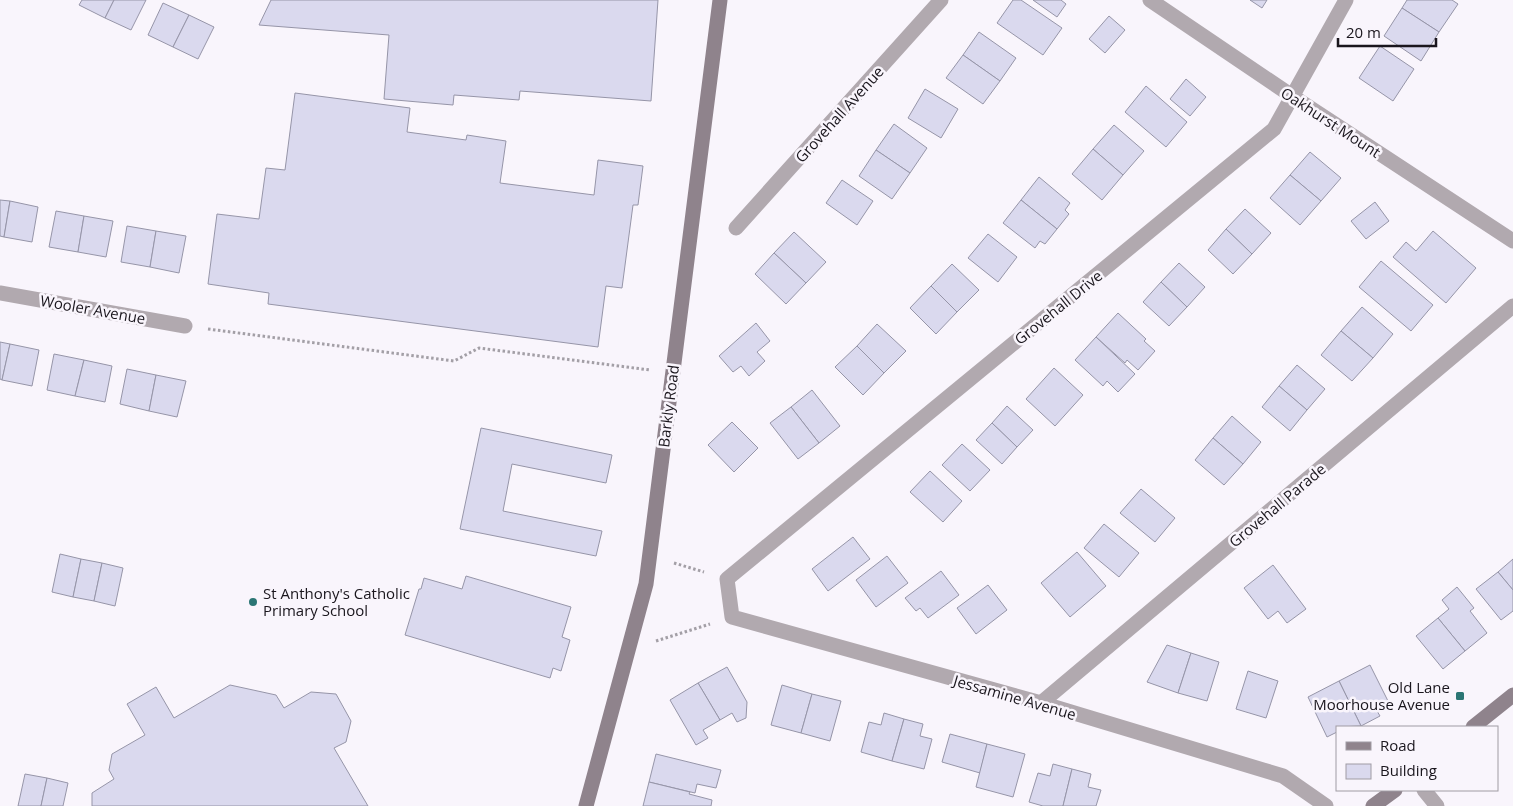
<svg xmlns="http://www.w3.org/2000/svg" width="1513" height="806" font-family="'Open Sans',sans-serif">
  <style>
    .building { fill: #dad9ee; stroke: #9695a8 }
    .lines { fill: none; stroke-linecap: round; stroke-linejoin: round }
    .path { stroke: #a39fa6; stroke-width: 3; stroke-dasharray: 2.5 2.5; stroke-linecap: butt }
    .street { stroke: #b1a9af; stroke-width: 15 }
    .secondary { stroke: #8f838c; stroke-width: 15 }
    .poi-dot { fill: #2b7574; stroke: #f9f5fc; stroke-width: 2 }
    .labels { text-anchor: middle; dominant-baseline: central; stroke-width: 5; stroke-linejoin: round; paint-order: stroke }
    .street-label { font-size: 15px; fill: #1a161d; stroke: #f9f5fc }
    .poi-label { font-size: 15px; fill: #1a161d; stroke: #f9f5fc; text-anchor: start }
  </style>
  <rect width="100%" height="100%" fill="#f9f5fc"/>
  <g class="building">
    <polygon points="82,0 114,0 105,18 79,5"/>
    <polygon points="114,0 146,0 131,30 105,18"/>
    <polygon points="271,0 658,0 651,101 520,91 519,100 454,95 453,105 384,99 389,35 259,25"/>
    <polygon points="1013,0 1021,0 1062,28 1043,55 997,23"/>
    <polygon points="1033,0 1061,0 1066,4 1057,17"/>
    <polygon points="1250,0 1267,0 1262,8"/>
    <polygon points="1407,0 1452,0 1458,4 1439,32 1402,8"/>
    <polygon points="163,3 189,15 173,47 148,35"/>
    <polygon points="1402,8 1439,32 1421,61 1384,36"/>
    <polygon points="189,15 214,27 198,59 173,47"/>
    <polygon points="1109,16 1125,30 1105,53 1089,39"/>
    <polygon points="979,32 1016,58 1000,81 963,55"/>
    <polygon points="1380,46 1414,69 1393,101 1359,78"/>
    <polygon points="963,55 1000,81 983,104 946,78"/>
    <polygon points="1186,79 1206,97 1190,116 1170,99"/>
    <polygon points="1146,86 1187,122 1166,147 1125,112"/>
    <polygon points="925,89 958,109 941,138 908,118"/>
    <polygon points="295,93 410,108 407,132 466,140 467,135 506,141 500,183 594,195 598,160 643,166 638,205 633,205 622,288 606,286 598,347 268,304 269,293 208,284 217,214 259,219 266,168 285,170"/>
    <polygon points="894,124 927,148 910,173 876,150"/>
    <polygon points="1114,125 1144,151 1123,175 1093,149"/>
    <polygon points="1093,149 1123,175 1102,200 1072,174"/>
    <polygon points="876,150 910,173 892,199 859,176"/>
    <polygon points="1310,152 1341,178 1321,201 1290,175"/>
    <polygon points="1290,175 1321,201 1300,225 1270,198"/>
    <polygon points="1039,177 1070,203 1065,210 1069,214 1057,229 1021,200"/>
    <polygon points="842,180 873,201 857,225 826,203"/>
    <polygon points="0,200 10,201 4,237 0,236"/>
    <polygon points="1021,200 1057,229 1045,244 1040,241 1035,248 1003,223"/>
    <polygon points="10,201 38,207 32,242 4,237"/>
    <polygon points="1375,202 1389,221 1366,239 1351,221"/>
    <polygon points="1245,209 1271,233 1252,254 1226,229"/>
    <polygon points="56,211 84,216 78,252 49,247"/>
    <polygon points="84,216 113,221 106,257 78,252"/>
    <polygon points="127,226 156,231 150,267 121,262"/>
    <polygon points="1226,229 1252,254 1233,274 1208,250"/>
    <polygon points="156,231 186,236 179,273 150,267"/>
    <polygon points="1433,231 1476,268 1446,303 1393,257 1406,242 1416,251"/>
    <polygon points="794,232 826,262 806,283 774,253"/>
    <polygon points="988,234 1017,257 998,282 968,258"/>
    <polygon points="774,253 806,283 786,304 755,274"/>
    <polygon points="1381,261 1433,305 1411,331 1359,287"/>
    <polygon points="1179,263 1205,287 1187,307 1161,282"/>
    <polygon points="952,264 979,290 957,312 931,286"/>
    <polygon points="1161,282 1187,307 1169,326 1143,302"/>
    <polygon points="931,286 957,312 936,334 910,308"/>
    <polygon points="1362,307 1393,334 1373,358 1341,331"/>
    <polygon points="1118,313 1146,339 1144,341 1155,351 1138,370 1127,360 1125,363 1096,337"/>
    <polygon points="756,323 770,341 757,352 765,361 749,376 741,366 733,372 719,356"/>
    <polygon points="877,324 906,351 884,373 857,346"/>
    <polygon points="1341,331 1373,358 1352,381 1321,355"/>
    <polygon points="1096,337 1135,374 1118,392 1107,381 1103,386 1075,360"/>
    <polygon points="0,342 10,344 2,380 0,379"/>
    <polygon points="10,344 39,350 32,386 2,380"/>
    <polygon points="857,346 884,373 863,395 835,367"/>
    <polygon points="54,354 84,360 75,396 47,390"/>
    <polygon points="84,360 112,366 105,402 75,396"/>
    <polygon points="1297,365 1325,389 1307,410 1279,386"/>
    <polygon points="1054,368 1083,395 1055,426 1026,399"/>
    <polygon points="127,369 156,375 149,411 120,404"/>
    <polygon points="156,375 186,381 177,417 149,411"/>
    <polygon points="1279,386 1307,410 1290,431 1262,407"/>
    <polygon points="812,390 840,426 819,443 791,407"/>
    <polygon points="1007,406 1033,430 1017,447 992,423"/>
    <polygon points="791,407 819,443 798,459 770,423"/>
    <polygon points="1232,416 1261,442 1243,464 1213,438"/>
    <polygon points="732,422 758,448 734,472 708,445"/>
    <polygon points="992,423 1017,447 1002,464 976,440"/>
    <polygon points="481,428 612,455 606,483 512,464 503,511 602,531 596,556 460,529"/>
    <polygon points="1213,438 1243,464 1224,485 1195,460"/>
    <polygon points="962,444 990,470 970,491 942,465"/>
    <polygon points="930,471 962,501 943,522 910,492"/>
    <polygon points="1141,489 1175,518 1155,542 1120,513"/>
    <polygon points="1104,524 1139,553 1119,577 1084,548"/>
    <polygon points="853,537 870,559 828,591 812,569"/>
    <polygon points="1077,552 1106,586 1070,617 1041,583"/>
    <polygon points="60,554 81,559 73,597 52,592"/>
    <polygon points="887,556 908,583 876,607 856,580"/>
    <polygon points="81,559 102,563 94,601 73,597"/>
    <polygon points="1513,559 1513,590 1498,572"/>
    <polygon points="102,563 123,568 115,606 94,601"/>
    <polygon points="1273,565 1306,609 1287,623 1278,611 1268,619 1244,588"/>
    <polygon points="941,571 959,595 928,618 920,608 916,611 905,598"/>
    <polygon points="1498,572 1513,590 1513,611 1501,620 1476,589"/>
    <polygon points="466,576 571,607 562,637 570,640 561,671 553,668 550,678 405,635 419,589 421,589 424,578 462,589"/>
    <polygon points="988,585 1007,610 976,634 957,608"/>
    <polygon points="1457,587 1474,608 1470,611 1487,633 1465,651 1438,618 1449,609 1442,600"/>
    <polygon points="1438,618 1465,651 1443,669 1416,636"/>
    <polygon points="1167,645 1191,653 1178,693 1147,682"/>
    <polygon points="1191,653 1219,662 1207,701 1178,693"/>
    <polygon points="1370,665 1390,705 1377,711 1380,716 1361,726 1339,681"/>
    <polygon points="727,667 747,702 746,718 737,722 732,713 720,720 698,683"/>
    <polygon points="1248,671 1278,681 1266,718 1236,709"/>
    <polygon points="1339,681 1361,726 1337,727 1337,732 1327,737 1308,697"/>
    <polygon points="698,683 720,720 703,730 708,738 696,745 670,700"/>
    <polygon points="230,685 276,695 284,708 311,692 336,694 351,721 346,742 334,748 368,806 92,806 92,793 114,779 109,770 112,754 145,735 127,704 156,687 174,718"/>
    <polygon points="782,685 812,694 801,733 771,725"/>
    <polygon points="812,694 841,701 830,741 801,733"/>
    <polygon points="884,713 904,719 892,761 861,752 869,722 881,725"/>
    <polygon points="904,719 923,724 920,736 932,739 924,769 892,761"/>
    <polygon points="950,734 987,744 980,773 942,762"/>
    <polygon points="987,744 1025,754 1013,797 976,787"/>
    <polygon points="656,754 721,770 716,788 697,784 695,793 649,782"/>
    <polygon points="1053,764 1072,769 1063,806 1043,806 1029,802 1038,773 1050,776"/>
    <polygon points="1072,769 1091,774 1088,787 1101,790 1096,806 1063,806"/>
    <polygon points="25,774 47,778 41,806 18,806"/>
    <polygon points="47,778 68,783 63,806 41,806"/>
    <polygon points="649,782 690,792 689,794 712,800 711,806 643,806"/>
  </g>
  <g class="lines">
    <g class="path">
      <polyline points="208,329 454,361 479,348 650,370"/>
      <polyline points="674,563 704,572"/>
      <polyline points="656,641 710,624"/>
    </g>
    <g class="street">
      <polyline points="1150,0 1292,96 1513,241"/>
      <polyline points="736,228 941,0"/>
      <polyline points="0,293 185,326"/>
      <polyline points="1041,703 1513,306"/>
      <polyline points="1424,790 1437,806"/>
      <polyline points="1326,806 1283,776 1041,703 732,617 727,579 1274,129 1346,0"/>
    </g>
    <g class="secondary">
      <polyline points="1473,727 1513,695"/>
      <polyline points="586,806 646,584 720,0"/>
      <polyline points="1373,806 1395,790"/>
    </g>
  </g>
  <g class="poi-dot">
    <circle cx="253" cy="602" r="5"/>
    <rect x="1455" y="691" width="10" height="10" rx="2.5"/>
  </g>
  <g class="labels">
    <g class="street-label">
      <text transform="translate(839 114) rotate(-48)">Grovehall Avenue</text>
      <text transform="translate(1331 122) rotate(33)">Oakhurst Mount</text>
      <text transform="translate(1058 307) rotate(-39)">Grovehall Drive</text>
      <text transform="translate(93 309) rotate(10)">Wooler Avenue</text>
      <text transform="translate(668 406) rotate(-83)">Barkly Road</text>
      <text transform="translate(1277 505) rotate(-40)">Grovehall Parade</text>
      <text transform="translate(1015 697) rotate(16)">Jessamine Avenue</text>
    </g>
    <g class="poi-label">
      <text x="263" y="593">St Anthony's Catholic<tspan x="263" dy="17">Primary School</tspan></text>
      <text x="1450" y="687" text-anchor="end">Old Lane<tspan x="1450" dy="17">Moorhouse Avenue</tspan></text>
    </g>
  </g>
  <rect x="1336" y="726" width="162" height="65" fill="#f9f5fc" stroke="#a09ca3"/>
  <rect x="1346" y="742" width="25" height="8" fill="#8f838c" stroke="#a09ca3"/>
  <text x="1380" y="751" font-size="15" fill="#1a161d">Road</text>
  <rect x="1346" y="764" width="25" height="15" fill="#dad9ee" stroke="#a09ca3"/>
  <text x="1380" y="776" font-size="15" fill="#1a161d">Building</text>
  <path d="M1338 38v8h98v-8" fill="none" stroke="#1a161d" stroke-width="2.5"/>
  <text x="1346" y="38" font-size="15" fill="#1a161d" stroke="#f9f5fc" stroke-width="4" paint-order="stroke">20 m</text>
</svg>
